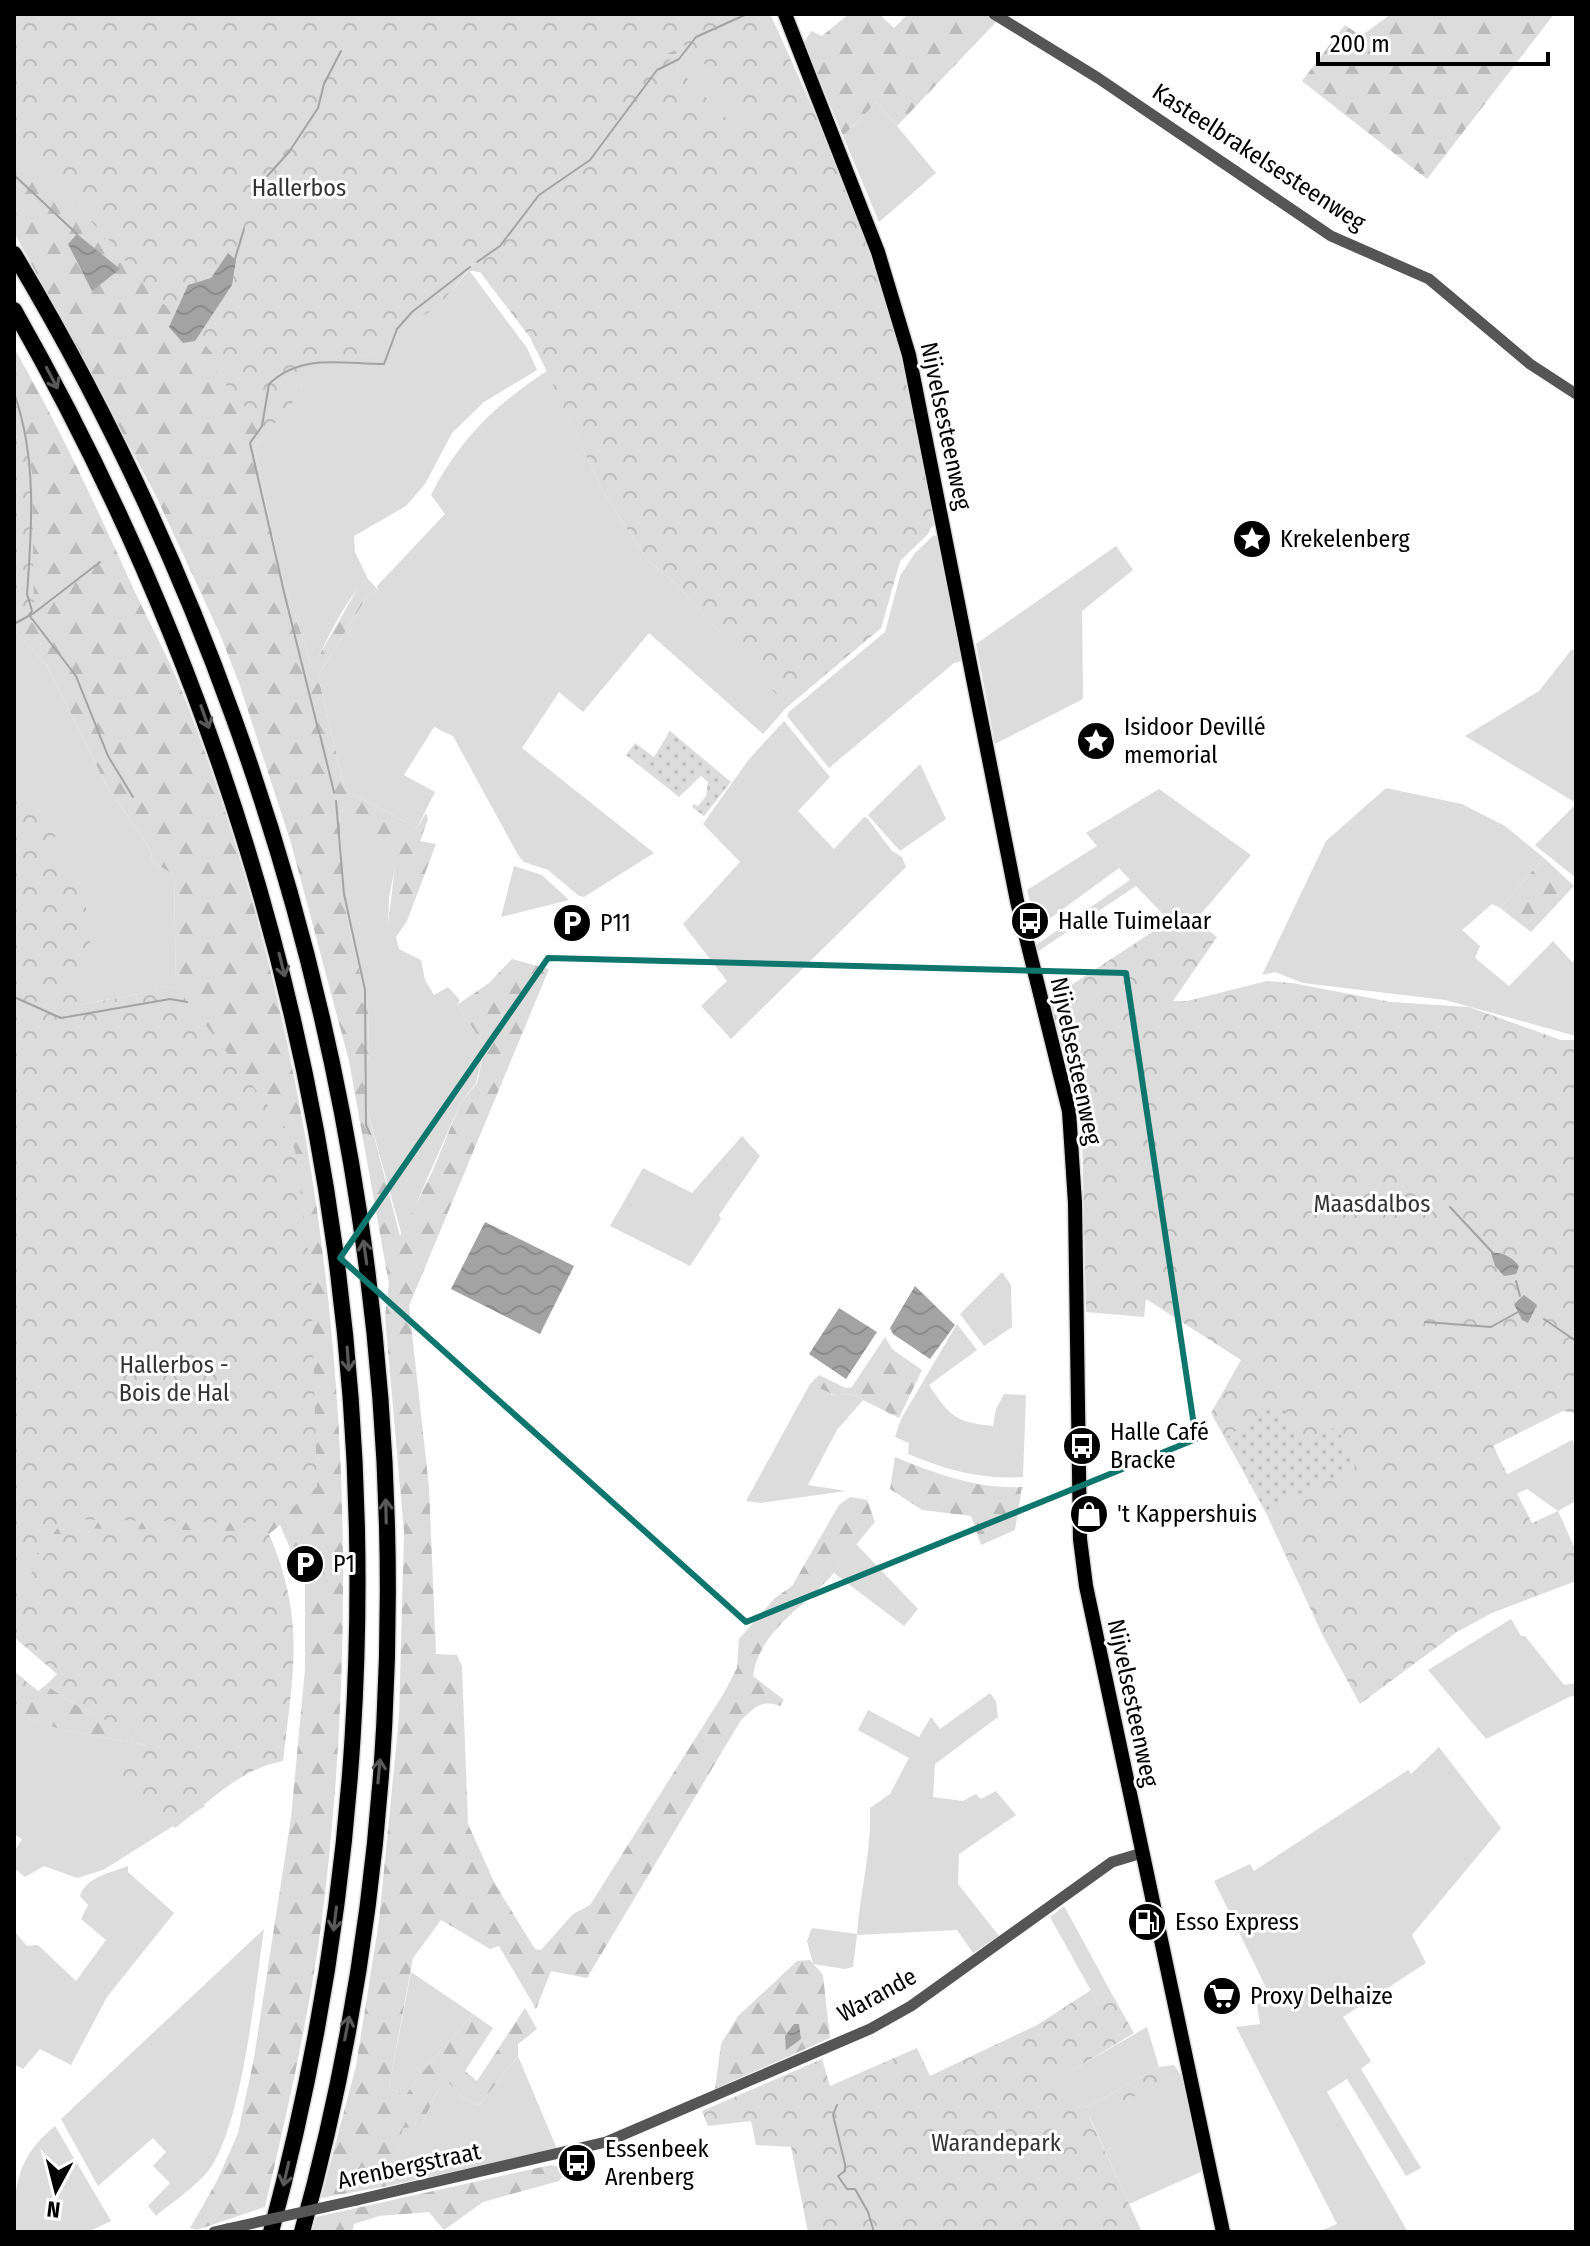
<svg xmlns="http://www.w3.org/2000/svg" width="1590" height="2246" font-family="'Fira Sans Condensed',sans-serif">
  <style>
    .grass { fill: #dcdcdc; fill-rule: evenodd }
    .forest { fill: url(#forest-firs) }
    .park { fill: url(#park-crowns); fill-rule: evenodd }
    .garden { fill: url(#garden-dots) }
    .water { fill: url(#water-waves) }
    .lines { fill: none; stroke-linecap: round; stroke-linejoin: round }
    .stream { stroke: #a3a3a3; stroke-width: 2 }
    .primary-casing { stroke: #dbdbdb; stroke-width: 17 }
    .motorway-casing { stroke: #dbdbdb; stroke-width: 19 }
    .tertiary { stroke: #555; stroke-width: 11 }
    .primary { stroke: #000; stroke-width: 14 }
    .motorway { stroke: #000; stroke-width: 16 }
    .tertiary-bridge { stroke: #555; stroke-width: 11 }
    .oneway { stroke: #595959 }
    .marked { fill: none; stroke: #0f766e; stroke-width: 6; stroke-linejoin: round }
    .labels { text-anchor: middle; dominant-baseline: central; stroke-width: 6; stroke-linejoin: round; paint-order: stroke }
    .street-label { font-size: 24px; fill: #000; stroke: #fff }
    .park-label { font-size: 24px; fill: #333; stroke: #fff }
    .poi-label { font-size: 24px; fill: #000; stroke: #fff; text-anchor: start }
  </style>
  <defs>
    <pattern id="forest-firs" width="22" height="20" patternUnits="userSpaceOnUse" patternTransform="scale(2)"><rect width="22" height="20" fill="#dcdcdc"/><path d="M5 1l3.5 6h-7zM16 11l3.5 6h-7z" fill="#bbb"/></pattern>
    <pattern id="park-crowns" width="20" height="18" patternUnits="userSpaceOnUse" patternTransform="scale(2)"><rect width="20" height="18" fill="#dcdcdc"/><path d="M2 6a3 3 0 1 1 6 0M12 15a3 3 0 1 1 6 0" fill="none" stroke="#bbb"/></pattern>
    <pattern id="garden-dots" width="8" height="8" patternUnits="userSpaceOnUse" patternTransform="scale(2)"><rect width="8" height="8" fill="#dcdcdc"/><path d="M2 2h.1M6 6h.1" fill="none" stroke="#bbb" stroke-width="1.8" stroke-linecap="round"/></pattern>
    <pattern id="water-waves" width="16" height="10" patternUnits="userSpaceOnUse" patternTransform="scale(2)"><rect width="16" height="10" fill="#a3a3a3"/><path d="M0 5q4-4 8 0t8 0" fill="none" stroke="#8b8b8b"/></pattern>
  </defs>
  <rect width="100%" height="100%" fill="#fff"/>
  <g class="grass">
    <path d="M718,14H770C811,104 854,197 884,292C908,368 920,447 934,525L900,561L881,628L786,708L763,734L649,633L583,712L559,692L522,748L654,853L584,897L579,896L548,870L524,862L518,855L453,736L434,727L404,775L435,792L417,828L345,790L318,676L366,598L378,590L377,586L445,514L431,495C459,440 496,404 547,371L531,340L650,94L678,65ZM547,348L785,703L673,581L648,561L602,490L551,380Z"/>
    <polygon points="877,102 936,173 879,222 843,136"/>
    <path d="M469,270L527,348L537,370L484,402L452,433L425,484L406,506L354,536L355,552L368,579C349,592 327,640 316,662L311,663L279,567L254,446L294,401L307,373L326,363L372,354L442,302Z"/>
    <polygon points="934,535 941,539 962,661 954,663 829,768 787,716 789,712 885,632 900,576 915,553"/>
    <polygon points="1116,546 1133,570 1082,611 1083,699 995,744 976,644"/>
    <polygon points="14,631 47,665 105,783 152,852 150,860 174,875 176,987 68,1007 14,828"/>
    <polygon points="1572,649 1576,653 1576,803 1465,736 1539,691"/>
    <polygon points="784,721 830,777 798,811 834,849 864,817 867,818 892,851 902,857 906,867 731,1039 701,1006 727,981 683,924 740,862 703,824 749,759"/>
    <polygon points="920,764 946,819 900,851 868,815"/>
    <polygon points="1386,788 1462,804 1505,826 1544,858 1500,908 1492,904 1462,930 1480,946 1475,958 1509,986 1553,941 1572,962 1576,959 1576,1036 1445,1000 1303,983 1275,972 1262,975 1326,841"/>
    <polygon points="1159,789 1251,855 1183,935 1136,886 1037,952 1036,945 1130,880 1119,868 1037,928 1027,890 1097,846 1086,833"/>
    <polygon points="1576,804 1576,878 1535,845"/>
    <polygon points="350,810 363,816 397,858 389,897 388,933 396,937 399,949 421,960 425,980 434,995 448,987 460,1000 457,1005 485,1046 476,1083 460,1104 402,1236 367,1109 364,1069 369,1056 368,1008 345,908 339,811"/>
    <polygon points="514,866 542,875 569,900 501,917"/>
    <polygon points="742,1136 760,1156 719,1215 721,1219 690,1266 610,1226 643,1168 692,1193"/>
    <polygon points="1002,1272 1011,1285 1012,1327 984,1346 960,1314"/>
    <path d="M957,1324L977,1350L929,1385C950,1417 956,1422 993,1426L996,1409L1004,1394L1026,1395L1023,1477C982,1480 946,1470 908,1454L909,1443L895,1437L901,1419Z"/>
    <polygon points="810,1384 835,1396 849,1393 863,1400 837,1430 808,1485 846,1491 761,1503 746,1501"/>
    <polygon points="1572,1440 1576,1447 1576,1501 1558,1511 1527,1489 1516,1494 1506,1475"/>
    <polygon points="856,1544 918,1609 904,1626 834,1573"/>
    <polygon points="1511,1619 1521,1636 1525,1636 1564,1685 1576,1683 1576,1697 1571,1696 1486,1739 1428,1670"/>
    <polygon points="77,1661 205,1806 103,1870 77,1878 44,1866 25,1877 14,1868 14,1852 22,1839 14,1834 14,1712 63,1730 146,1745 46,1685"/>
    <path d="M990,1693L996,1701L998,1717L935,1764L933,1797L963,1801L976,1794L981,1799L996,1791L1016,1815L959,1854L958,1884L999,1936L973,1953L957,1930L857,1935L853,1967L845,1969L813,1964L807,1941L812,1928L857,1934C860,1892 872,1850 870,1808L890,1794L909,1758L858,1730L868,1710L919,1737L931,1717L940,1729Z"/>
    <polygon points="1439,1747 1501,1828 1412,1935 1426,1963 1343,2017 1371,2061 1361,2069 1421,2168 1406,2176 1347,2079 1327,2092 1408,2232 1318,2232 1337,2224 1236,2027 1260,2024 1257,2004 1272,2000 1214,1881 1250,1864 1254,1871 1408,1770 1411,1774"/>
    <path d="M128,1866V1872L174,1913L107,1997L71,2065L40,2049L23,2069L14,2064V1931L27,1946L38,1945L76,1981L106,1940L81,1919L88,1905L80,1896C86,1877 110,1873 128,1866Z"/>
    <polygon points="1064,1906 1113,1996 1099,2005 1050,1917"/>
    <path d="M264,1929C255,1990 243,2118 211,2167C198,2186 173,2201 156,2216L148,2206L170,2183L153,2166L166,2152L153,2138L98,2186L61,2119Z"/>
    <path d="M411,1972L473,2014C450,2042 425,2066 405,2096L389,2087Z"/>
    <polygon points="1147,2027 1159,2067 1085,2108 1057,2079"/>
    <polygon points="518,2056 557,2149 388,2186 403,2127 421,2126 438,2090 447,2080 462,2097 479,2105"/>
    <polygon points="1181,2075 1203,2171 1129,2204 1089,2116"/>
    <path d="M55,2126L111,2221L88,2232H14C14,2185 17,2157 55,2126Z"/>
  </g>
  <g class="forest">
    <path d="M14,14H718L678,65L480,272L468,270L442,302L372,354L326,363L307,373L294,401L254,446L279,567L311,663L316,661L360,584L368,579L378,590L366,598L318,676L345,790L417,828L426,813L428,819L420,841L436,844L407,921L396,937L387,933L396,858C374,843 371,808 339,811L345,908L368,1008L369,1056L364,1069L367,1109L400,1236L433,1170L460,1104L477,1083L485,1046L457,1005L489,983L512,959L549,969L409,1306L429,1487L436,1654L457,1655L462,1666L468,1824L495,1884L535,1949L541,1950L573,1914L590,1905L724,1693L737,1668L739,1639L775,1598L792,1586L839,1505L850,1497L867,1500L875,1522C860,1539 846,1559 832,1575C804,1607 759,1631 753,1676L784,1700L780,1706C761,1699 754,1708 741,1720L587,1978L551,1971L536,2009L499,1946L490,1949L441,1920L413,1958L389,2087L405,2096C425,2066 450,2042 473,2014L493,2028L465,2071L477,2081L525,2008L537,2029L518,2044V2056L479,2105L462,2097L447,2081L438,2090L421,2126L403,2128L388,2186L321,2198L356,2066L379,1921L399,1717L404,1532L385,1317L389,1284L349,1061L291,843L239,683L219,632L155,494L14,232Z"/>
    <polygon points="849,14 879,14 894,28 908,14 985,14 997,21 897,126 877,102 843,136 804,43 811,31 822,36"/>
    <polygon points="1391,14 1554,14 1427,179 1302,81 1345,25 1361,36"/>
    <path d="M14,348C59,426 97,508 134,590C152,628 173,666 187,704C331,1080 371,1496 325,1894C313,2000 289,2104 265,2207L197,2230L190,2228L217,2181L238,2133L254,2058L291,1818L305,1669V1583L280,1525L269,1534L254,1531L58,1674L14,1637V993L68,1007L176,987L174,875L150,860L152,852L105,783L47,665L14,631Z"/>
    <polygon points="1544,858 1574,886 1531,932 1500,908"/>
    <polygon points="885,1337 892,1349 922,1370 899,1418 849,1393 836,1396 810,1384 819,1375 846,1388 852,1387"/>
    <path d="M895,1457C937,1474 976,1489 1022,1487L1015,1530L981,1545L971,1516L922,1510L890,1489Z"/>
    <polygon points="14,1671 38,1691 46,1685 78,1706 149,1742 146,1745 62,1730 14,1712"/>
    <polygon points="810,1960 823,1975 830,2038 715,2089 721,2044 738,2016 797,1961"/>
    <polygon points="551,2165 561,2167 564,2175 559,2181 483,2202 444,2230 429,2212 379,2216 354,2224 352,2232 312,2232 316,2217"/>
  </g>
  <g class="park">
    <path d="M14,14H770C811,104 851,196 883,289C908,364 920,443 935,520L928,534L900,561L881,628L787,706L673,581L648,561L602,490L532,340L480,272L468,270L442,302L372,354L326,363L307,373L294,401L265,434C251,410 232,394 216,372L221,363L174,310L155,299L110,241L14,143ZM688,44L753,123L742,135L665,55Z"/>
    <polygon points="14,387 32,472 34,613 14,624"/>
    <polygon points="14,788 58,833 54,838 90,917 80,934 92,937 80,971 77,1006 176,987 284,1126 295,1150 311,1271 317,1487 293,1507 252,1523 65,1519 14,1582"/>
    <polygon points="1195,920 1217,937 1173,1001 1187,1001 1267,981 1292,983 1391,1002 1469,1007 1561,1040 1576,1040 1576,1413 1563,1411 1493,1446 1532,1523 1558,1511 1576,1551 1576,1581 1492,1613 1457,1632 1360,1704 1323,1636 1265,1511 1211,1413 1241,1360 1146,1299 1144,1317 1086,1312 1082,1132 1050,999 1169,921 1183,935"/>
    <path d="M253,1525L255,1531L269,1534C306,1620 293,1672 283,1761C239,1769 211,1801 175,1828L121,1773L149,1742L78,1706L46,1685L57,1674L14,1637V1594L68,1528L242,1531Z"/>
    <polygon points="14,1671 38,1692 14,1722"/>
    <polygon points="1091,1990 1099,2005 1113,1996 1134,2033 1058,2079 1085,2108 1159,2067 1174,2065 1181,2075 1089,2117 1142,2232 808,2232 791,2147 756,2145 751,2121 708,2126 702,2111 822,2059 830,2086 917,2048 930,2076 1037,2025"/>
  </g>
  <g class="garden">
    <polygon points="670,731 731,782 704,816 692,807 694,804 698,806 706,796 708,782 701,776 679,797 626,755 635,743 654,757"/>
    <polygon points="1283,1407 1298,1442 1337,1427 1355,1467 1265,1511 1227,1437 1268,1408"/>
  </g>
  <g class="water">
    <polygon points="77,234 120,269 92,291 68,244"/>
    <polygon points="228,253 236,260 232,285 195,341 183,343 169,327 188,285 211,278"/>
    <polygon points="485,1222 574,1266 540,1334 451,1289"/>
    <path d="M1491,1253C1502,1251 1513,1258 1519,1266L1516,1274L1504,1276L1495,1266Z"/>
    <polygon points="915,1286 955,1325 930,1359 893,1334 890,1328"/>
    <polygon points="1524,1295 1537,1305 1528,1323 1522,1320 1514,1304"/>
    <polygon points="839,1308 877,1332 846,1379 809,1354"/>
    <polygon points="794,2024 799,2024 801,2039 786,2050 785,2036"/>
  </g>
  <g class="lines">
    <g class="stream">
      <polyline points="14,175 77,234"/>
      <polyline points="251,194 289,152 318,108 324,84 341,51"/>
      <polyline points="235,259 244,229"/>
      <polyline points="477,262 500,246 539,195 590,160 657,70 679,59 696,37 747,14"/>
      <path d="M14,393C37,457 32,527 27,594L32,611L29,615L76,676L108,756L133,797"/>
      <path d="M282,583L250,443L262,426L269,384C301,353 342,364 384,364L397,329L412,312L470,267"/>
      <polyline points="282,584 319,733"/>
      <polyline points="14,624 34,613 100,562"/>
      <polyline points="320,735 334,792"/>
      <polyline points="336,801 344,894 365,990 366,1125 370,1134"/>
      <polyline points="14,997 61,1018 170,999 187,1002"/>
      <polyline points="1450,1207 1493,1253"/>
      <polyline points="1516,1281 1520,1296"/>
      <polyline points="1544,1319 1576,1341"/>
      <polyline points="1425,1322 1491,1327 1518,1312"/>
      <polyline points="837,2105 833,2115 845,2164 845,2171 838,2176 847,2189 855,2189 868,2212 874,2232"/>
    </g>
    <defs>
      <polyline id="primary" points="785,14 878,252 909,355 1017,901 1069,1111 1075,1203 1080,1539 1086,1586 1223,2232"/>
      <g id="motorway">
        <path d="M14,254C367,844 486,1565 302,2232"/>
        <path d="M14,310C349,899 448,1575 271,2232"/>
      </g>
    </defs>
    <use href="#primary" class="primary-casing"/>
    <use href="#motorway" class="motorway-casing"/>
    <g class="tertiary">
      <polyline points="994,14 1098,78 1331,236 1429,279 1530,364 1576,394"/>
      <polyline points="357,2200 606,2142 870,2029 911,2006 1112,1862 1142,1853"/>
      <polyline points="214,2232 227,2229"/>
    </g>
    <use href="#primary" class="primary"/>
    <use href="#motorway" class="motorway"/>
    <polyline class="tertiary-bridge" points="227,2229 357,2200"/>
  </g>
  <defs><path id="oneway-shaft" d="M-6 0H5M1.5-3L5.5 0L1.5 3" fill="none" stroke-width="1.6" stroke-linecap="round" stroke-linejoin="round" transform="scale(2)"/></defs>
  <g class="oneway">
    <use href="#oneway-shaft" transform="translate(52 378) rotate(62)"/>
    <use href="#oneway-shaft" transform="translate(205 717) rotate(70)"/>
    <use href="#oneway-shaft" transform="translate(282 965) rotate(76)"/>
    <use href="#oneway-shaft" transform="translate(365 1252) rotate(-98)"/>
    <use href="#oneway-shaft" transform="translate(348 1359) rotate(86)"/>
    <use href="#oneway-shaft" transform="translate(386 1511) rotate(-91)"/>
    <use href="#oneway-shaft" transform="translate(379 1771) rotate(-85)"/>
    <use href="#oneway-shaft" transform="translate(335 1919) rotate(97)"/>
    <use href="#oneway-shaft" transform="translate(347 2028) rotate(-79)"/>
    <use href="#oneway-shaft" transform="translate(286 2174) rotate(103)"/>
  </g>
  <path class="marked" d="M548,958L1126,973L1196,1439L746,1622L340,1258Z"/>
  <defs>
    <symbol id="sight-disc" viewBox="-11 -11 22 22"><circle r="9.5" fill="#000" stroke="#fff"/><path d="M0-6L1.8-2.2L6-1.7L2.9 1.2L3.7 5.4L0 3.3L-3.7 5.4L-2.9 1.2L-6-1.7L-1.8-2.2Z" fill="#fff"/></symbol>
    <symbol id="bus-disc" viewBox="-11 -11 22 22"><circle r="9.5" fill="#000" stroke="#fff"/><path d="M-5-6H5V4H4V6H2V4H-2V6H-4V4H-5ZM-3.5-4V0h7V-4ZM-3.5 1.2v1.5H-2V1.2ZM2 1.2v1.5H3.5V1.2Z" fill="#fff"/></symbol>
    <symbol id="parking-disc" viewBox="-11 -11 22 22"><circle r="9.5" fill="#000" stroke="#fff"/><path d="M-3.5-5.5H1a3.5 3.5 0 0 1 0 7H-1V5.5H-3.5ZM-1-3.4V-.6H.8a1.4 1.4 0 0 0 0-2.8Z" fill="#fff"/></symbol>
    <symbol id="shop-disc" viewBox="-11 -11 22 22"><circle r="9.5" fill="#000" stroke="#fff"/><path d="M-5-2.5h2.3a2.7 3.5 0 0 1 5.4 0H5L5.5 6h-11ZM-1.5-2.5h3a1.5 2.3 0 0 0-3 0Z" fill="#fff"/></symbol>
    <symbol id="fuel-disc" viewBox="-11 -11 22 22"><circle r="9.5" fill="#000" stroke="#fff"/><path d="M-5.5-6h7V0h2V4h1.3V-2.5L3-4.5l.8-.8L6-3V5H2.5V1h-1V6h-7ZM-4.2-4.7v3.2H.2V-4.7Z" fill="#fff"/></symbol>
    <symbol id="supermarket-disc" viewBox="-11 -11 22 22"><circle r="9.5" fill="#000" stroke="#fff"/><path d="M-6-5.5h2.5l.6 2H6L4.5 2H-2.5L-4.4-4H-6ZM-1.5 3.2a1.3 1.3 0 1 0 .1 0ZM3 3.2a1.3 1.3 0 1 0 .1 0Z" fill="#fff"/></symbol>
  </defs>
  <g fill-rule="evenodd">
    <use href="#sight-disc" x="1230" y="517" width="44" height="44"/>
    <use href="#sight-disc" x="1074" y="719" width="44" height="44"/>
    <use href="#bus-disc" x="1008" y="899" width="44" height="44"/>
    <use href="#parking-disc" x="550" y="901" width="44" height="44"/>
    <use href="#bus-disc" x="1060" y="1424" width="44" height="44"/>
    <use href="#shop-disc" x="1067" y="1492" width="44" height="44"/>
    <use href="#parking-disc" x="283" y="1542" width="44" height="44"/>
    <use href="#fuel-disc" x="1125" y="1900" width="44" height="44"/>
    <use href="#supermarket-disc" x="1200" y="1974" width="44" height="44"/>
    <use href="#bus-disc" x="555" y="2141" width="44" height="44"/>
  </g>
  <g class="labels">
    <g class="street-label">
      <text transform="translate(1259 157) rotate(33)">Kasteelbrakelsesteenweg</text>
      <text transform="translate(946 426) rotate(78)">Nijvelsesteenweg</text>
      <text transform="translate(1076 1061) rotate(78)">Nijvelsesteenweg</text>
      <text transform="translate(1133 1703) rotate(78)">Nijvelsesteenweg</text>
      <text transform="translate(877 1995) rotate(-29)">Warande</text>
      <text transform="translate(409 2166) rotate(-12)">Arenbergstraat</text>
    </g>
    <g class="park-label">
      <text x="299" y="188">Hallerbos</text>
      <text x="1372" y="1204">Maasdalbos</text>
      <text x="174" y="1365">Hallerbos -<tspan x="174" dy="28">Bois de Hal</tspan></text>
      <text x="996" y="2143">Warandepark</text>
    </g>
    <g class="poi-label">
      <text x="1280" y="539">Krekelenberg</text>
      <text x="1124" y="727">Isidoor Devillé<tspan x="1124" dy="28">memorial</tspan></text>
      <text x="1058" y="921">Halle Tuimelaar</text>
      <text x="600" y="923">P11</text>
      <text x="1110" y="1432">Halle Café<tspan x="1110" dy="28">Bracke</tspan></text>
      <text x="1117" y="1514">'t Kappershuis</text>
      <text x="333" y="1564">P1</text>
      <text x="1175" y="1922">Esso Express</text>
      <text x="1250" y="1996">Proxy Delhaize</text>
      <text x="605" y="2149">Essenbeek<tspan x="605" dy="28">Arenberg</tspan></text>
    </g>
  </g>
  <rect width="1590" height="2246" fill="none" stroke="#000000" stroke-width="32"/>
  <g transform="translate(56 2190) rotate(187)" stroke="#ffffff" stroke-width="6" paint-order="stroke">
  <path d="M0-6L14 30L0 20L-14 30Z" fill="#000000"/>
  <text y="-12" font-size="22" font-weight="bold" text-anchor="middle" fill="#000000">N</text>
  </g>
  <path d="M1318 52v12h230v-12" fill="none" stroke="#000000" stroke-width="4"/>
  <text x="1330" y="52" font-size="24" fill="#000000" stroke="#ffffff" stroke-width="6" paint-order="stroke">200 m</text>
</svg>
